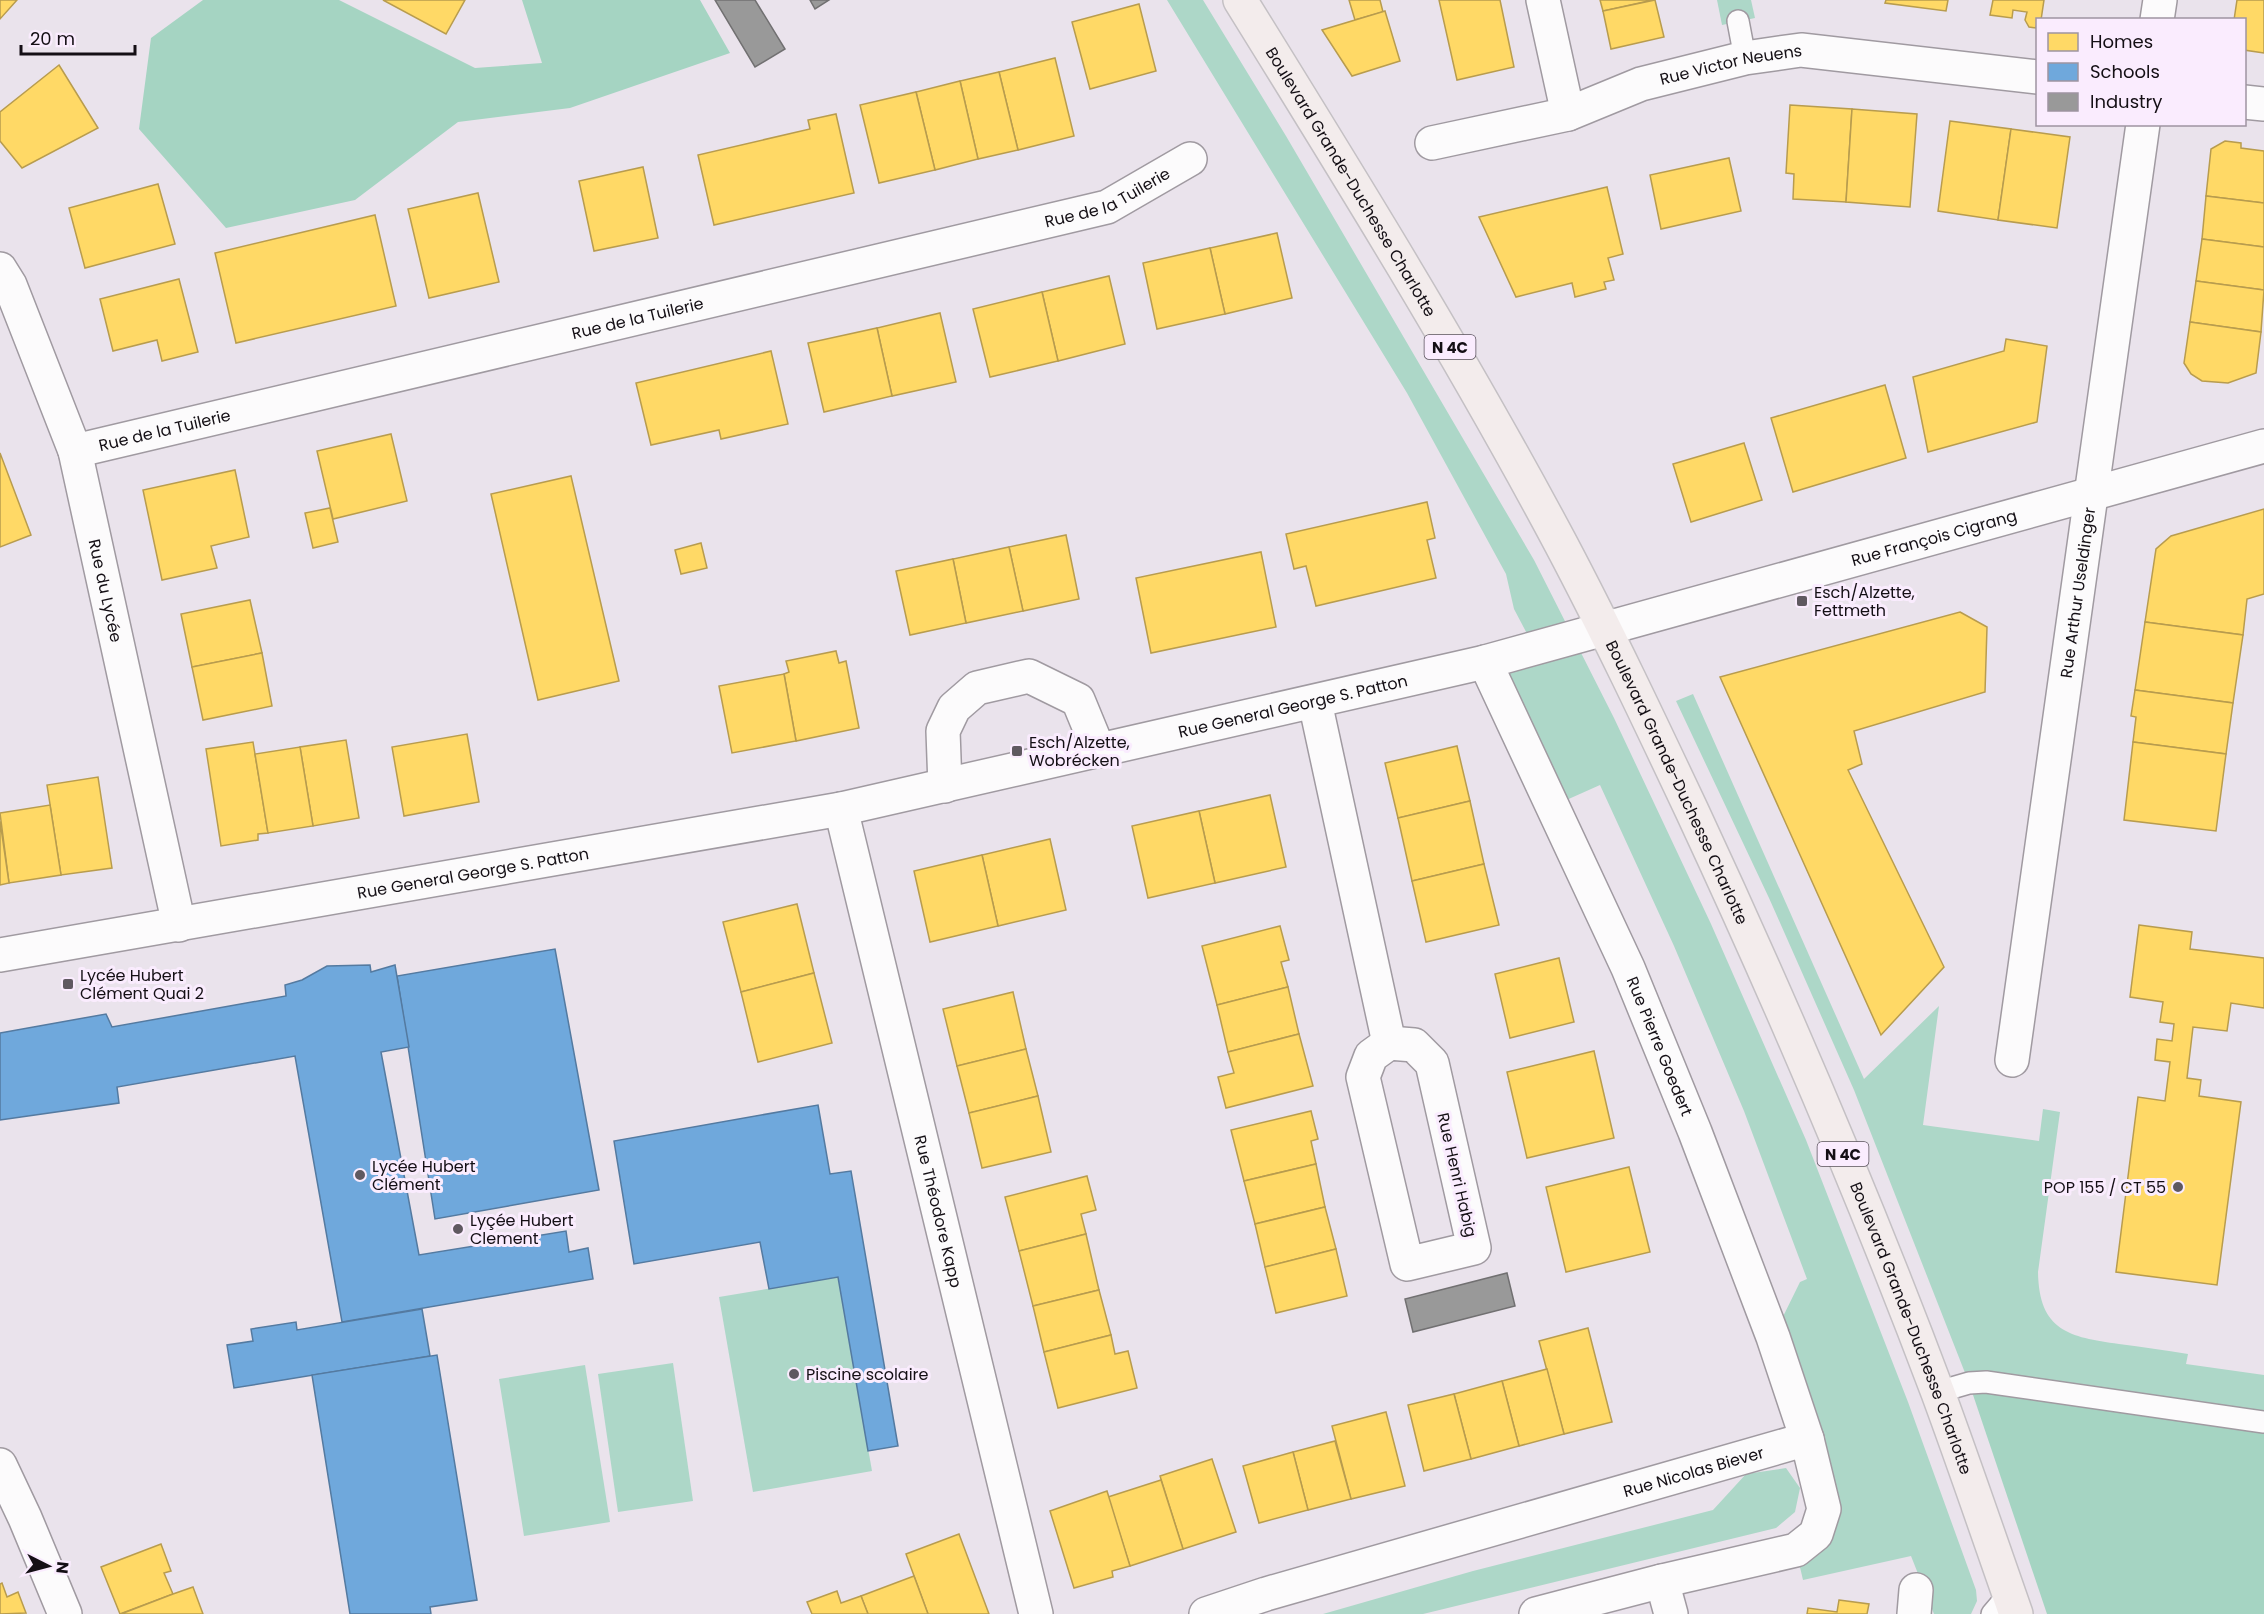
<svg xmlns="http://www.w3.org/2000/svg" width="2264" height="1614" font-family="Poppins,sans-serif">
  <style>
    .green { fill: #add7c8 }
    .forest { fill: #a5d4c2 }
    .homes { fill: #ffd966; stroke: #b89c4e; stroke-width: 1.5 }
    .schools { fill: #6fa8dc; stroke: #547aa0; stroke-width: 1.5 }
    .industry { fill: #999; stroke: #717071; stroke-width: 1.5 }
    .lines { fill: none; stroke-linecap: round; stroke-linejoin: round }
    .service-casing { stroke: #a09aa1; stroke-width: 24 }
    .minor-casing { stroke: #a09aa1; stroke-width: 36 }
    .primary-casing { stroke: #c4c0c4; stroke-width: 36 }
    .service { stroke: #fcfbfc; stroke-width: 21 }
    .minor { stroke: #fcfbfc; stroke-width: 33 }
    .primary { stroke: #f3ecec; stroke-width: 33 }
    .poi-dot { fill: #5f5960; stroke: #faecfe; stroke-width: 2 }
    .labels { text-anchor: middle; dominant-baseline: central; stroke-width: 6; stroke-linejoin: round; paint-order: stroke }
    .shield { fill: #faecfe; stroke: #59515b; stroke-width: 1.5 }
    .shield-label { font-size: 15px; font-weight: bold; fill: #140f15 }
    .street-label { font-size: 16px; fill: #140f15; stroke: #faecfe }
    .poi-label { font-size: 16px; fill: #140f15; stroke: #faecfe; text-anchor: start }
  </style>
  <rect width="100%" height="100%" fill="#eae3ec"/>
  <g class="green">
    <polygon points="1167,0 1203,0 1286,136 1534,560 1614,718 1711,924 1806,1140 1908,1402 1976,1590 1977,1601 1971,1614 1934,1614 1911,1556 1803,1580 1796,1550 1816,1534 1773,1337 1800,1282 1807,1279 1744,1111 1674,946 1600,785 1553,806 1485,662 1535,649 1514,609 1506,574 1407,393"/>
    <polygon points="1717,0 1751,0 1755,18 1722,25"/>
    <path d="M1693,694L1864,1079L1939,1006L1923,1125L2039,1141L2043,1109L2060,1112L2038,1272C2039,1331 2069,1337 2119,1344C2142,1347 2165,1350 2188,1354L2186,1364L2264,1375V1422L1969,1383L1854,1090L1769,898L1676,701Z"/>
    <polygon points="838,1277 872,1471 753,1492 719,1297"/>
    <polygon points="673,1363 693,1501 618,1512 598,1374"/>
    <polygon points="585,1365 610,1522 524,1536 499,1379"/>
    <polygon points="1786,1468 1800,1488 1795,1512 1776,1528 1423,1614 1323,1614 1473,1571 1713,1510 1746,1474"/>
  </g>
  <g class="forest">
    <polygon points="203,0 339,0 475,68 542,63 522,0 700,0 730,53 570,108 458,122 355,200 226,228 139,129 151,38"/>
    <polygon points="1969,1383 2264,1422 2264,1614 2047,1614"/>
  </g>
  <g class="homes">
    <polygon points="0,0 17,0 0,19"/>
    <polygon points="383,0 465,0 446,34"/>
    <polygon points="1349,0 1380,0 1383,12 1355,20"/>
    <polygon points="1439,0 1500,0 1514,67 1457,80"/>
    <polygon points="1600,0 1653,0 1603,11"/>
    <polygon points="1655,0 1664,37 1611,49 1603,11"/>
    <polygon points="1886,0 1948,0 1946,11 1885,3"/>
    <polygon points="1993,0 2044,0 2041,20 2038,20 2036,28 2029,27 2025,20 2027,12 2013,10 2012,18 1990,15"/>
    <polygon points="2237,0 2264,0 2264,53 2244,50 2244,20 2234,20"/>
    <polygon points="1139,4 1156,71 1090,89 1072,22"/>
    <polygon points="1385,11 1400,61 1352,76 1322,30"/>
    <polygon points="1055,58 1074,136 1018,150 999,72"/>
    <polygon points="59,65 98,128 22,168 0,141 0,112"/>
    <polygon points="999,72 1018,150 978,159 960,81"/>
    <polygon points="960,81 978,159 935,170 916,92"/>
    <polygon points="916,92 935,170 879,183 860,105"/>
    <polygon points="1790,105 1852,109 1846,202 1793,199 1794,174 1786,173"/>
    <polygon points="1852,109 1917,114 1910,207 1846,202"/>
    <polygon points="836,114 854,193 714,225 698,155 810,129 808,120"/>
    <polygon points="1950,121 2011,129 1998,220 1938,211"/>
    <polygon points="2011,129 2070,137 2057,228 1998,220"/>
    <polygon points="2225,141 2241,143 2241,148 2264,151 2264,203 2206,196 2211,149"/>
    <polygon points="1729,158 1741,211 1661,229 1650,175"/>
    <polygon points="643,167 658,238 594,251 579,181"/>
    <polygon points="158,184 175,244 85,268 69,208"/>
    <polygon points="1607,187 1623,254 1608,258 1614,280 1604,282 1606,289 1575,297 1572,283 1516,297 1479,217"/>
    <polygon points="478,193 499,282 429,298 408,209"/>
    <polygon points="2206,196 2264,203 2264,247 2202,239"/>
    <polygon points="375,215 396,306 236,343 215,253"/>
    <polygon points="1277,233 1292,298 1225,314 1210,248"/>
    <polygon points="2202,239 2264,247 2264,290 2196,281"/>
    <polygon points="1210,248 1225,314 1157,329 1143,263"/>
    <polygon points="1109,276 1125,344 1058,361 1042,292"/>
    <polygon points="179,279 198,352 162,361 157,340 113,351 100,299"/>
    <polygon points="2196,281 2264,290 2261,332 2190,322"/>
    <polygon points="1042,292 1058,361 990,377 973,309"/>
    <polygon points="940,313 956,382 892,396 877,328"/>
    <polygon points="2190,322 2261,332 2256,373 2228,383 2202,381 2191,374 2184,363"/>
    <polygon points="877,328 892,396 824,412 808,343"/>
    <polygon points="2006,339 2047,346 2037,422 1928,452 1913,377 2004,351"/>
    <polygon points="771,351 788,424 721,439 719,430 651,445 636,383"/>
    <polygon points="1885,385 1906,458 1793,492 1771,418"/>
    <polygon points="391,434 407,501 333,519 317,451"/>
    <polygon points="1744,443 1762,500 1691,522 1673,464"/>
    <polygon points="0,453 31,535 0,547"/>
    <polygon points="235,470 249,537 211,546 217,568 162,580 143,490"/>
    <polygon points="571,476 619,681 538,700 491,494"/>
    <polygon points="1427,502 1435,538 1427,540 1436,578 1316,606 1306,566 1294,569 1286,534"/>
    <polygon points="330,508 338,542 313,548 305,513"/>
    <polygon points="2264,509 2264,594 2247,599 2243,635 2145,622 2156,549 2171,536"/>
    <polygon points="1066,535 1079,599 1023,611 1009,547"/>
    <polygon points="701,543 707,568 681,574 675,550"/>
    <polygon points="1009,547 1023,611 966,623 953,559"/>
    <polygon points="1261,552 1276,627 1151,653 1136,578"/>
    <polygon points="953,559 966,623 910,635 896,571"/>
    <polygon points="250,600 262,653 192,667 181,614"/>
    <polygon points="1960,612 1987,627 1985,692 1854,731 1862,764 1848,770 1944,967 1881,1035 1720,677"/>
    <polygon points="2145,622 2243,635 2233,703 2135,690"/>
    <polygon points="836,651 839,663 846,661 859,728 796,741 784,674 789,672 786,661"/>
    <polygon points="262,653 272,706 203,720 192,667"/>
    <polygon points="784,674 796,741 732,753 719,686"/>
    <polygon points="2135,690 2233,703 2226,754 2133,742 2136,717 2131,716"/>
    <polygon points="467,734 479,802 404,816 392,747"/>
    <polygon points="346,740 359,818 313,826 300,747"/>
    <polygon points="253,742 268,833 258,834 258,840 221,846 206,749"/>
    <polygon points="2133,742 2226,754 2216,831 2124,820"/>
    <polygon points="1457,746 1470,801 1398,818 1385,763"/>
    <polygon points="300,747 313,826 268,833 255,754"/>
    <polygon points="98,777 112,868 61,875 47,785"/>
    <polygon points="1270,795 1286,867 1215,883 1199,811"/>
    <polygon points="1470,801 1484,864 1412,881 1398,818"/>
    <polygon points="50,805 61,875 9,883 0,813"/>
    <polygon points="1199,811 1215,883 1148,898 1132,826"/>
    <polygon points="0,821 9,883 0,885"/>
    <polygon points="1050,839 1066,910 998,926 982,855"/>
    <polygon points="982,855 998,926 930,942 914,871"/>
    <polygon points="1484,864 1499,925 1426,942 1412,881"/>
    <polygon points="797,904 814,973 741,992 723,922"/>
    <polygon points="2139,925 2192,932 2190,949 2264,958 2264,1008 2231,1003 2227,1031 2193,1027 2187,1078 2201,1080 2199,1096 2241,1102 2217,1285 2116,1272 2138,1097 2165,1101 2170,1062 2155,1060 2157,1039 2172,1041 2174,1024 2160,1022 2163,1002 2130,997"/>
    <polygon points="1280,926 1289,960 1281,962 1288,987 1217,1005 1202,946"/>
    <polygon points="1559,958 1574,1022 1510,1038 1495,974"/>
    <polygon points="814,973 832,1043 758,1062 741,992"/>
    <polygon points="1288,987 1299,1034 1228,1052 1217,1005"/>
    <polygon points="1013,992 1026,1049 957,1066 943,1009"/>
    <polygon points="1299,1034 1313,1086 1226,1108 1218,1077 1234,1073 1228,1052"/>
    <polygon points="1026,1049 1038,1096 969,1113 957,1066"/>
    <polygon points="1594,1051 1614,1138 1527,1158 1507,1072"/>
    <polygon points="1038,1096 1051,1152 982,1168 969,1113"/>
    <polygon points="1311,1111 1318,1139 1311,1141 1316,1164 1244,1181 1231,1130"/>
    <polygon points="1316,1164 1325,1207 1255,1224 1244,1181"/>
    <polygon points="1629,1167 1650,1252 1566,1272 1546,1187"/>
    <polygon points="1087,1176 1096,1210 1081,1214 1086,1234 1019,1251 1005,1197"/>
    <polygon points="1325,1207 1336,1249 1265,1267 1255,1224"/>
    <polygon points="1086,1234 1099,1290 1033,1306 1019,1251"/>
    <polygon points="1336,1249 1347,1296 1276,1313 1265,1267"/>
    <polygon points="1099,1290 1111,1335 1044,1352 1033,1306"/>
    <polygon points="1588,1328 1612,1422 1564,1434 1539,1341"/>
    <polygon points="1111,1335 1115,1354 1128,1351 1137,1388 1058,1408 1044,1352"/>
    <polygon points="1547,1369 1564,1434 1519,1446 1502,1381"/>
    <polygon points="1502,1381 1519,1446 1471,1459 1454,1394"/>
    <polygon points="1454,1394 1471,1459 1424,1471 1408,1405"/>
    <polygon points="1386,1412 1405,1486 1351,1499 1332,1426"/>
    <polygon points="1335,1441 1351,1499 1308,1510 1293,1452"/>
    <polygon points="1293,1452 1308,1510 1259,1523 1243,1466"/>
    <polygon points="1212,1459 1236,1532 1183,1549 1160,1476"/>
    <polygon points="1161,1480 1183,1549 1130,1566 1108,1497"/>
    <polygon points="1107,1491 1130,1566 1112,1571 1113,1577 1074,1588 1050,1511"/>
    <polygon points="959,1534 989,1614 928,1614 906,1554"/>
    <polygon points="161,1544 171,1571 164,1573 173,1594 120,1614 101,1567"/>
    <polygon points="914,1576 928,1614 868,1614 861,1596"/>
    <polygon points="2,1583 7,1597 18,1592 26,1613 0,1614 0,1584"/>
    <polygon points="193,1587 203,1614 121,1614 173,1594"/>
    <polygon points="837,1591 841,1603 861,1596 868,1614 812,1614 807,1602"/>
    <polygon points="1839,1600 1869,1604 1867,1614 1807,1614 1808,1608 1837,1612"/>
  </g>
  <g class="schools">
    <polygon points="555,949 599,1190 435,1219 397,976"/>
    <polygon points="370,965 371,972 395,965 409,1047 381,1052 419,1255 566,1231 569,1252 588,1248 593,1279 342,1322 295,1056 117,1087 119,1103 0,1120 0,1033 106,1014 112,1027 286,996 285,985 302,980 327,966"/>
    <polygon points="818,1105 830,1174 851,1171 898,1446 868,1451 838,1277 769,1289 760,1242 634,1264 614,1141"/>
    <polygon points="422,1309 430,1356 234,1388 227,1345 253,1341 251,1329 296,1322 297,1330"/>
    <polygon points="437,1355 477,1600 430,1607 431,1614 350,1614 312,1375"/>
  </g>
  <g class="industry">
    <polygon points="715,0 755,0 785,49 755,67"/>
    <polygon points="810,0 829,0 815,9"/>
    <polygon points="1507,1273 1515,1306 1413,1332 1405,1299"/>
  </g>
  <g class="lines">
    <defs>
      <g id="service">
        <polyline points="1738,21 1745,58"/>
        <polyline points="1938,1392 1969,1383 1986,1382 2264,1422"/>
        <polyline points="1992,1614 2009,1594"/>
      </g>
      <g id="minor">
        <polyline points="1543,0 1568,114"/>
        <polyline points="2157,20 2160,0"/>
        <polyline points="2244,102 2264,104"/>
        <path id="s1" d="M1432,143L1568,114L1641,84L1745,58L1801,50L2038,77"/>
        <path id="s2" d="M0,269L10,285L75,451L179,925"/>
        <path id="s3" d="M75,451L1107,207L1190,159"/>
        <path id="s4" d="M1485,662L1628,968L1695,1132L1773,1337L1807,1439L1824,1509L1816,1534L1796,1550L1662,1581L1536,1614"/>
        <polyline points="1315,702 1389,1043"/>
        <polyline points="945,786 943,731 954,708 977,688 1029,676 1078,700 1099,751"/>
        <path id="s5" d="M841,809L1036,1614"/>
        <path id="s6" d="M0,955L841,809L1485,662L2264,446"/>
        <polygon points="1389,1043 1414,1045 1432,1063 1474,1248 1407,1264 1363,1077 1371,1056"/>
        <path id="s7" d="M2012,1060L2143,124"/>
        <polyline points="0,1465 25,1518 65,1614"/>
        <polyline points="1662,1581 1671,1614"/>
        <path id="s8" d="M1206,1614L1266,1594L1807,1439"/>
        <polyline points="1914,1614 1916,1590"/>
      </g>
      <g id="primary">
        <path id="s9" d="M1240,0C1351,179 1462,358 1561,544C1607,631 1650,722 1692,811C1781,1002 1864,1196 1938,1393C1965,1466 1990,1540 2016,1614"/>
      </g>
    </defs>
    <use href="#service" class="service-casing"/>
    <use href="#minor" class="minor-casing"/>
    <use href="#primary" class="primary-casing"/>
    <use href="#service" class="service"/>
    <use href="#minor" class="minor"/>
    <use href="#primary" class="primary"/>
  </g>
  <g class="poi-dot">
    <rect x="1796" y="595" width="12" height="12" rx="3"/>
    <rect x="1011" y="745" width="12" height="12" rx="3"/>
    <rect x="62" y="978" width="12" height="12" rx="3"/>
    <circle cx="360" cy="1175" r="6"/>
    <circle cx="2178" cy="1187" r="6"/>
    <circle cx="458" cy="1229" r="6"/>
    <circle cx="794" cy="1374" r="6"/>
  </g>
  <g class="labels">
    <g class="shield">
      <rect x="1424.5" y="335" width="51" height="24" rx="4.5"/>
      <rect x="1817.5" y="1142" width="51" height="24" rx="4.5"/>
    </g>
    <g class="shield-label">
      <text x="1450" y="347">N 4C</text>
      <text x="1843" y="1154">N 4C</text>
    </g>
    <g class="street-label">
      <text stroke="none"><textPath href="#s1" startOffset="310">Rue Victor Neuens</textPath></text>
      <text stroke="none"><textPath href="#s9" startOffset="213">Boulevard Grande-Duchesse Charlotte</textPath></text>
      <text stroke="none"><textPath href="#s3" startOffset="1064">Rue de la Tuilerie</textPath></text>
      <text stroke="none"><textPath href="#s3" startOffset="578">Rue de la Tuilerie</textPath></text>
      <text stroke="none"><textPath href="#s3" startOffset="92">Rue de la Tuilerie</textPath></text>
      <text stroke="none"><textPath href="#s6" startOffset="1980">Rue François Cigrang</textPath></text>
      <text stroke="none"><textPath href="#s2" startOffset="340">Rue du Lycée</textPath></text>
      <text stroke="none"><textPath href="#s7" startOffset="472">Rue Arthur Useldinger</textPath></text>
      <text stroke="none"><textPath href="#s6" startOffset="1317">Rue General George S. Patton</textPath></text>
      <text stroke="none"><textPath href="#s9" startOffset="897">Boulevard Grande-Duchesse Charlotte</textPath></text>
      <text stroke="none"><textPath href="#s6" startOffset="480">Rue General George S. Patton</textPath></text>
      <text stroke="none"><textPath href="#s4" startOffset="422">Rue Pierre Goedert</textPath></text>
      <text transform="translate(1457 1175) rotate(77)">Rue Henri Habig</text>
      <text stroke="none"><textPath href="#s5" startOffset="414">Rue Théodore Kapp</textPath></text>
      <text stroke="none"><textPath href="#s9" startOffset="1491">Boulevard Grande-Duchesse Charlotte</textPath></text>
      <text stroke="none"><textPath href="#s8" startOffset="508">Rue Nicolas Biever</textPath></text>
    </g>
    <g class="poi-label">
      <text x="1814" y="592">Esch/Alzette,<tspan x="1814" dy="18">Fettmeth</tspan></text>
      <text x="1029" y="742">Esch/Alzette,<tspan x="1029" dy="18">Wobrécken</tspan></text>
      <text x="80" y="975">Lycée Hubert<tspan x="80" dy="18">Clément Quai 2</tspan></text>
      <text x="372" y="1166">Lycée Hubert<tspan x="372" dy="18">Clément</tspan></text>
      <text x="2166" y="1187" text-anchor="end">POP 155 / CT 55</text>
      <text x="470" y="1220">Lyçée Hubert<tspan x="470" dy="18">Clement</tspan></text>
      <text x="806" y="1374">Piscine scolaire</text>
    </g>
  </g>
  <rect x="2036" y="18" width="210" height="108" fill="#faecfe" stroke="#9e94a1" stroke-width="1.5"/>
  <rect x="2048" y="33" width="30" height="18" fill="#ffd966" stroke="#9e94a1" stroke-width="1.5"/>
  <text x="2090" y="48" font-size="18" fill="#140f15">Homes</text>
  <rect x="2048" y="63" width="30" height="18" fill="#6fa8dc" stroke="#9e94a1" stroke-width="1.5"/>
  <text x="2090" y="78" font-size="18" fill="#140f15">Schools</text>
  <rect x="2048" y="93" width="30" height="18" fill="#999999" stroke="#9e94a1" stroke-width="1.5"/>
  <text x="2090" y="108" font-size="18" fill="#140f15">Industry</text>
  <g transform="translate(48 1566) rotate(96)" stroke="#faecfe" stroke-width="4.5" paint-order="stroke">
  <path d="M0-4.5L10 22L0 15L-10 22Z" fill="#140f15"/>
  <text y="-9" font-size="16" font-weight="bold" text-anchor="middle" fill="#140f15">N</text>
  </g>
  <path d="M21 45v9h114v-9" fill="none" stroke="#140f15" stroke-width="3"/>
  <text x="30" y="45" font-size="18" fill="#140f15" stroke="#faecfe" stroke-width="4.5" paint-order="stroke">20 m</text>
</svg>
